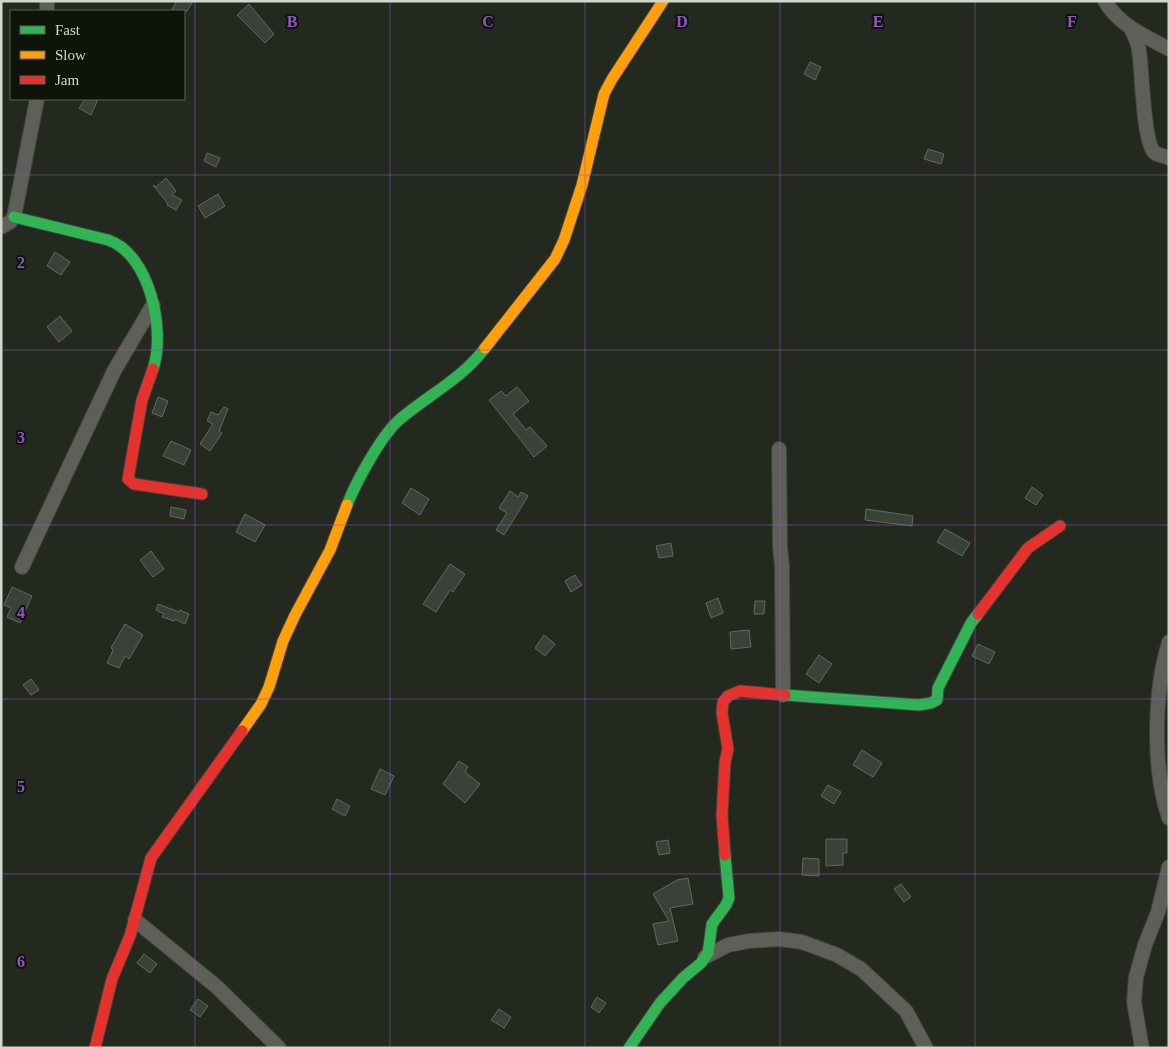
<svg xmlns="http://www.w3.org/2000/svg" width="1170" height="1049" font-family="'Times New Roman',serif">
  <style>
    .building { fill: #394138; stroke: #616961 }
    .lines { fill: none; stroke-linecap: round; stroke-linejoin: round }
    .street-casing { stroke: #3f443a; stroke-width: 16 }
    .fast-casing { stroke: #3f443a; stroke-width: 13 }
    .slow-casing { stroke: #3f443a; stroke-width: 13 }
    .jam-casing { stroke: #3f443a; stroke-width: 13 }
    .street { stroke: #5e5f59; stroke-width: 14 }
    .fast { stroke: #30b455; stroke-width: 11 }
    .slow { stroke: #ff9f0a; stroke-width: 11 }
    .jam { stroke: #e5322d; stroke-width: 11 }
    .grid { fill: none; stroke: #9057c2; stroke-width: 1; stroke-opacity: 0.55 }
    .grid-label { font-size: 16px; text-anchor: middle; font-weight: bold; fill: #9057c2; stroke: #0f140b; stroke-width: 4; stroke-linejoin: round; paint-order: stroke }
  </style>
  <rect width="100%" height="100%" fill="#23291e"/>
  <g class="building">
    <polygon points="177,1 193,1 187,11 171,11"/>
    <polygon points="249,4 274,34 265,43 237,15"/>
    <polygon points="810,62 821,67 815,80 804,74"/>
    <polygon points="85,99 98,99 91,115 79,108"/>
    <polygon points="928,149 944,154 941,164 924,159"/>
    <polygon points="207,153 220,158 216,167 204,161"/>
    <polygon points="166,178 176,191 172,195 182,200 176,210 167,205 168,204 153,185 156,187"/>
    <polygon points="218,194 225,206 205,218 198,206"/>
    <polygon points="55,252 70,262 61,275 47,266"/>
    <polygon points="60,316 72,331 59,342 47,327"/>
    <polygon points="517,387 529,401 513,414 526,430 530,427 547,446 534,457 489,400 501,391 506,396"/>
    <polygon points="158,397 168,401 162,417 152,413"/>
    <polygon points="224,407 228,409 219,431 222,433 210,451 200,444 213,424 207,421 211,412 218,415"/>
    <polygon points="171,441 191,450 184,465 163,456"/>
    <polygon points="1032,487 1043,495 1036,505 1025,498"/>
    <polygon points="411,488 429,499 420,515 402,503"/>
    <polygon points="510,491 518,497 521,492 528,496 504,535 496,530 507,513 499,508"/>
    <polygon points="171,507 186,510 184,519 170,516"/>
    <polygon points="866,509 913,516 912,526 865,520"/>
    <polygon points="245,514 265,525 255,542 236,532"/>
    <polygon points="945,529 970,543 962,556 937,542"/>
    <polygon points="671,543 673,556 659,558 656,546"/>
    <polygon points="151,551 164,569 153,577 140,560"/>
    <polygon points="450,564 465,574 453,592 450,590 436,612 423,604"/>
    <polygon points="575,575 582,585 571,592 565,581"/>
    <polygon points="12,587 32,596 20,623 7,617 11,608 4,605"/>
    <polygon points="718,598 723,613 711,618 706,603"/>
    <polygon points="755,601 765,601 764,614 754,614"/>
    <polygon points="158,604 179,612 180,610 189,614 185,624 175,619 174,621 162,617 164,614 156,610"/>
    <polygon points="125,624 143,635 129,659 125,656 119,668 107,663 113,650 111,648"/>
    <polygon points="749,630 751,647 731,649 730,632"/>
    <polygon points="544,635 555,644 545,656 535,648"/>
    <polygon points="978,644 995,652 989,664 972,656"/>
    <polygon points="819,655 832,664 819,683 806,674"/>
    <polygon points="31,679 39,690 31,695 23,685"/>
    <polygon points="862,750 882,763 873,777 853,765"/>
    <polygon points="459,761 468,767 465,772 480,784 465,803 443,784"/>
    <polygon points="380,769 394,776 385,795 371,789"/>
    <polygon points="828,785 841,792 834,804 821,796"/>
    <polygon points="337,799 350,806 345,816 332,809"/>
    <polygon points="826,839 847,839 847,853 843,853 843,865 826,866"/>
    <polygon points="668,840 670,853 659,855 656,842"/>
    <polygon points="803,858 819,859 819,876 802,875"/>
    <polygon points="688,878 693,904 670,908 678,941 658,945 653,924 669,921 653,894 677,880"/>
    <polygon points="901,884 911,897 904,902 894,889"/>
    <polygon points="144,954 157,964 150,973 137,963"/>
    <polygon points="597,997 606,1003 599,1013 591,1007"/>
    <polygon points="198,999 208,1006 200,1017 190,1010"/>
    <polygon points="499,1009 511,1017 504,1028 491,1020"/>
  </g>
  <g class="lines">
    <defs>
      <g id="street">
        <polyline points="47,1 47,11"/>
        <path d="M1105,1C1118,25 1147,37 1169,49"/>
        <path d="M1131,28C1134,35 1138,42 1139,50C1142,68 1143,144 1155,153C1158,155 1165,156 1169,158"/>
        <polyline points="1,227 10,222 14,217 37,99"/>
        <polyline points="779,449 780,547 782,566 783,695"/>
        <polyline points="22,567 114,371 153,305"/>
        <path d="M1169,642C1154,691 1152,769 1169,818"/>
        <polyline points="135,920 217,987 279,1048"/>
        <polyline points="705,957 728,945 749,941 779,939 802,942 837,955 861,969 906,1011 926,1048"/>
        <polyline points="1142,1048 1134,1002 1136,977 1145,945 1158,912 1169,867"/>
      </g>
      <g id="fast">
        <path d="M14,217L108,240C150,254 166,331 153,369"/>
        <path d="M347,505C356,482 381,436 399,420C428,395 462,379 485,348"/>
        <polyline points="785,695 919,705 931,703 937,700 938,688 971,623 978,614"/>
        <polyline points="629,1048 660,1003 683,978 701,963 708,953 712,924 726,905 729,898 725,855"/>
      </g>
      <g id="slow">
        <polyline points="485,348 555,259 564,240 582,185 604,94 612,79 663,1"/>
        <polyline points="242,731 261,704 269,687 283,641 295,615 330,550 347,505"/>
      </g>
      <g id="jam">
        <polyline points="153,369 142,400 128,479 134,484 202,494"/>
        <polyline points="978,614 1028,548 1060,526"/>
        <polyline points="725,855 722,815 725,762 728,749 722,713 723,702 728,696 740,691 785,695"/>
        <polyline points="95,1048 112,979 130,936 151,858 242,731"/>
      </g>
    </defs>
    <use href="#street" class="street-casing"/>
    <use href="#fast" class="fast-casing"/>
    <use href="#slow" class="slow-casing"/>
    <use href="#jam" class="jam-casing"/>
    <use href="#street" class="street"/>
    <use href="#fast" class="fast"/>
    <use href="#slow" class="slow"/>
    <use href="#jam" class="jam"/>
  </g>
  <path class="grid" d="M195,1V1048M390,1V1048M585,1V1048M780,1V1048M975,1V1048M1,175H1169M1,350H1169M1,525H1169M1,699H1169M1,874H1169"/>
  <g class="grid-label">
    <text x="292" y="27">B</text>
    <text x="488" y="27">C</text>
    <text x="682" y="27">D</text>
    <text x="878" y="27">E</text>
    <text x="1072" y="27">F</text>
    <text x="21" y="268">2</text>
    <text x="21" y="443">3</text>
    <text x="21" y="618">4</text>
    <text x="21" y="792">5</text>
    <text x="21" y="967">6</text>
  </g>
  <rect width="1170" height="1049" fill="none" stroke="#d0d8ca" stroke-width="5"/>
  <rect x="10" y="10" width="175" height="90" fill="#0f140b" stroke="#5c6257"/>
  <rect x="20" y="26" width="25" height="8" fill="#30b455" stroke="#5c6257"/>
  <text x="55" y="35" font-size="15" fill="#d0d8ca">Fast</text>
  <rect x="20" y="51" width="25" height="8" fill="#ff9f0a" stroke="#5c6257"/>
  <text x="55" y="60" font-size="15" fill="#d0d8ca">Slow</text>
  <rect x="20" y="76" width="25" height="8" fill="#e5322d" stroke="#5c6257"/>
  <text x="55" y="85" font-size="15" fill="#d0d8ca">Jam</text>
</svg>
